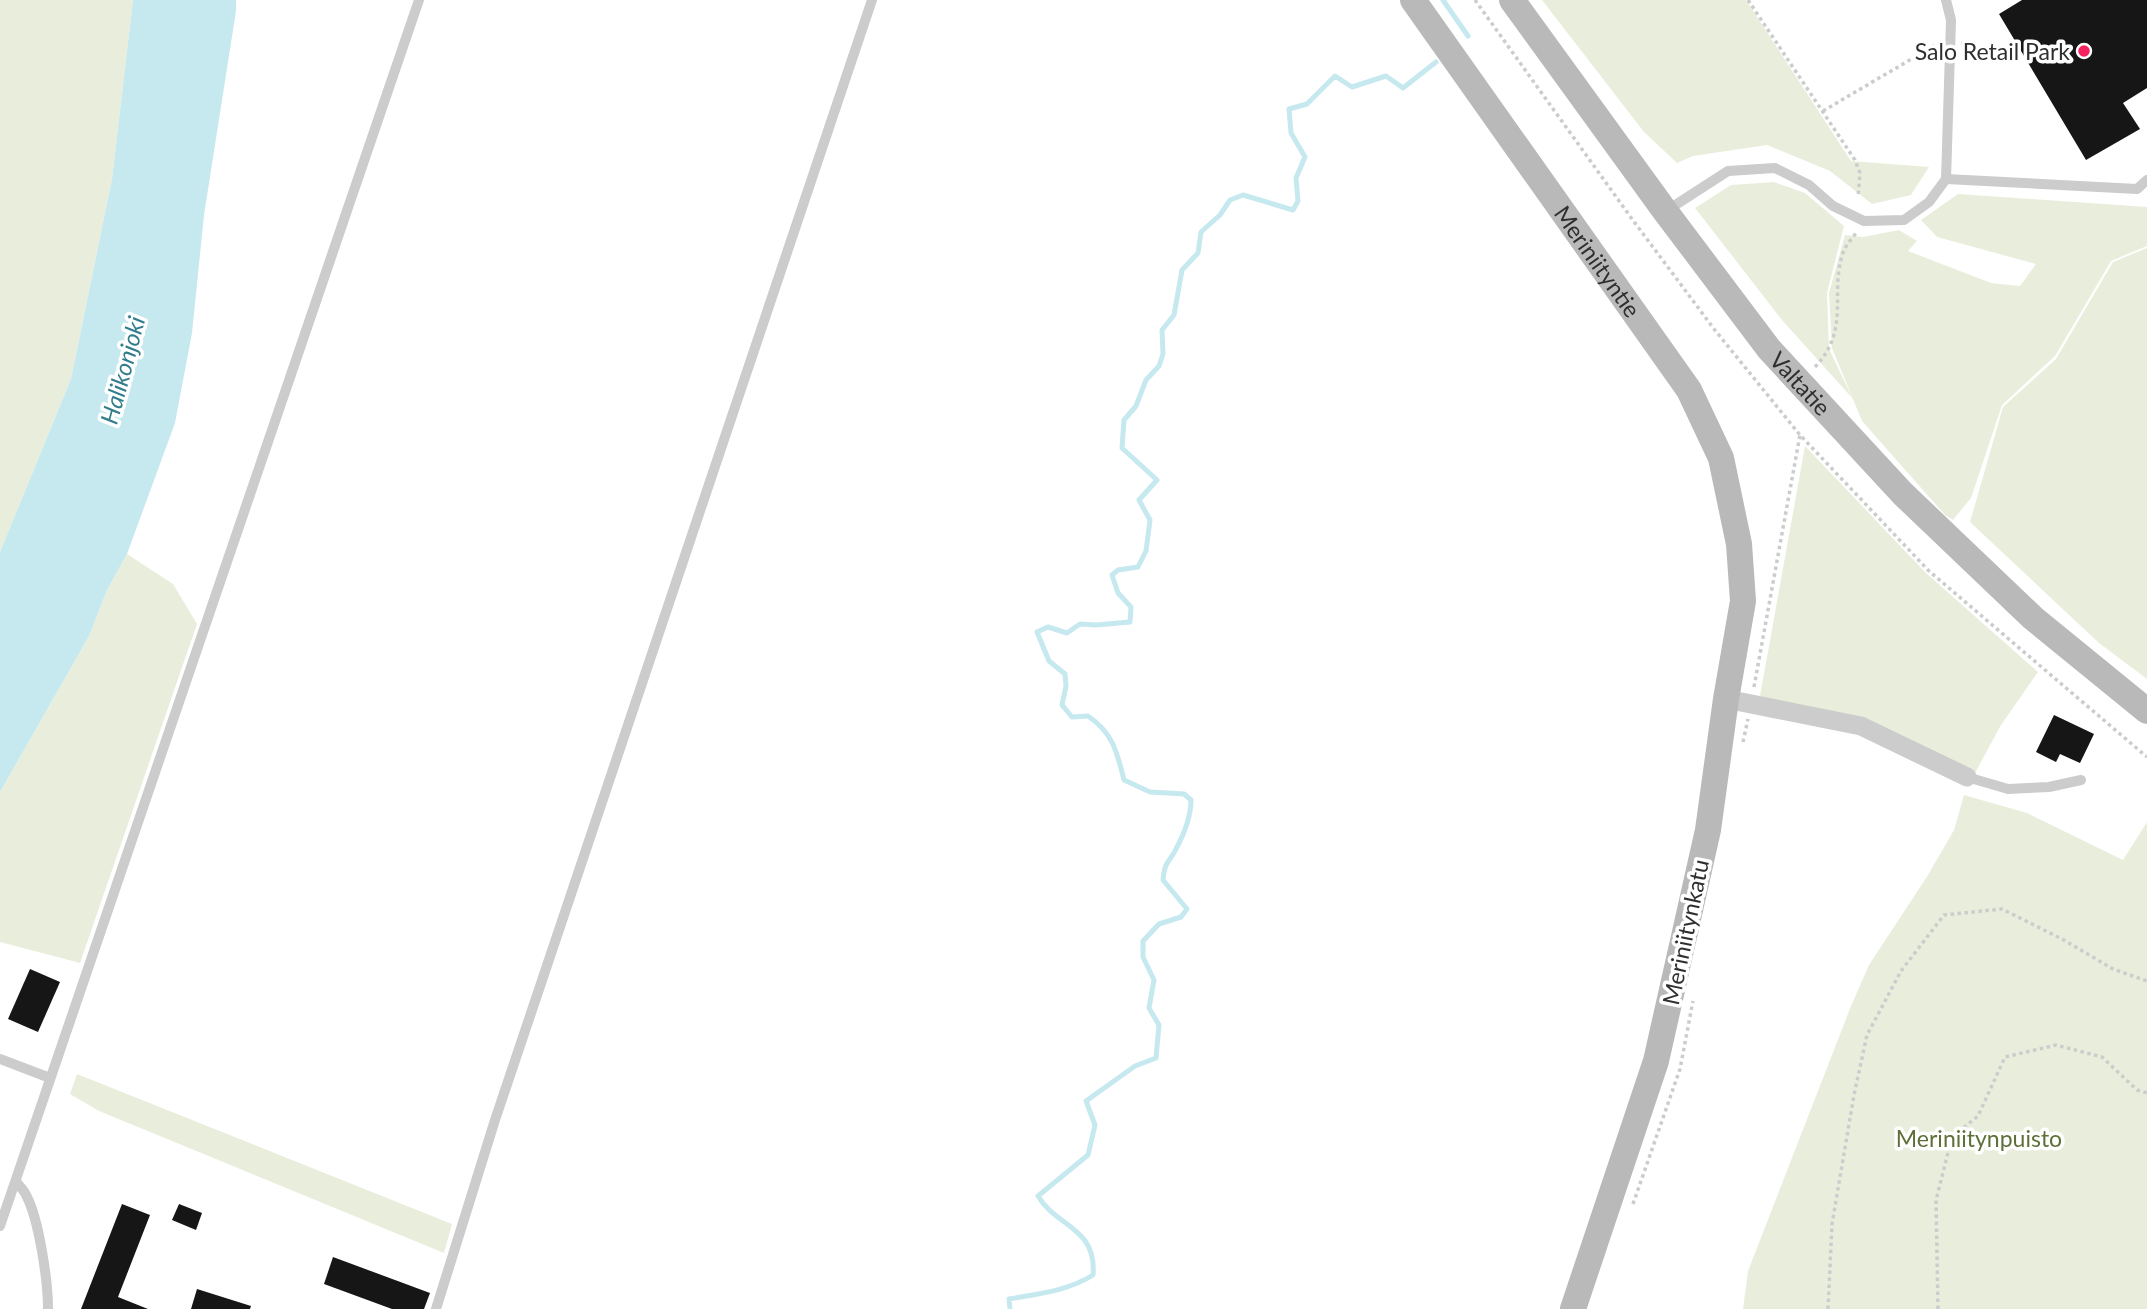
<svg xmlns="http://www.w3.org/2000/svg" width="2147" height="1309" font-family="Lato,sans-serif">
  <style>
    .green { fill: #e9eedc }
    .water { fill: #c6e8ef }
    .lines { fill: none; stroke-linecap: round; stroke-linejoin: round }
    .stream { stroke: #c6e8ef; stroke-width: 5 }
    .building { fill: #161616 }
    .path { stroke: #ccc; stroke-width: 3.5; stroke-dasharray: 3.5 3.5; stroke-linecap: butt }
    .lane { stroke: #ccc; stroke-width: 10 }
    .street { stroke: #ccc; stroke-width: 19 }
    .secondary { stroke: #b9b9b9; stroke-width: 26 }
    .poi-dot { fill: #f62160; stroke: #fff; stroke-width: 2.5 }
    .labels { text-anchor: middle; dominant-baseline: central; stroke-width: 7; stroke-linejoin: round; paint-order: stroke }
    .poi-label { font-size: 23px; fill: #2f2f2f; stroke: #fff; text-anchor: end }
    .street-label { font-size: 23px; fill: #2f2f2f; stroke: #fff }
    .park-label { font-size: 23px; fill: #5e7038; stroke: #fff }
    .water-label { font-size: 24px; font-style: italic; fill: #317d8c; stroke: #fff }
  </style>
  <rect width="100%" height="100%" fill="#fff"/>
  <g class="green">
    <polygon points="0,0 133,0 112,179 71,379 0,552"/>
    <polygon points="1542,0 1746,0 1851,161 1929,167 1911,195 1872,204 1830,171 1767,145 1693,156 1677,163 1644,132"/>
    <polygon points="1774,182 1805,193 1844,226 1827,293 1829,349 1853,399 1782,320 1695,208 1731,185"/>
    <polygon points="1958,194 2147,207 2147,246 2111,261 2055,356 2002,405 1971,498 1953,520 1945,515 1862,421 1832,348 1829,293 1845,235 1863,237 1899,230 1917,241 1908,251 1991,283 2020,286 2036,264 1937,237 1921,220"/>
    <polygon points="2147,248 2147,679 2099,643 1970,522 2003,407 2056,359 2113,262"/>
    <polygon points="1805,446 1926,573 2038,672 2001,725 1975,773 1760,696"/>
    <polygon points="127,554 173,584 197,624 80,963 0,942 0,792 89,636 107,590"/>
    <polygon points="1964,795 2027,813 2123,860 2147,822 2147,1309 1743,1309 1748,1271 1851,1006 1869,965 1928,875 1954,830"/>
    <polygon points="77,1074 452,1224 444,1253 99,1111 70,1094"/>
  </g>
  <polygon class="water" points="133,0 236,0 236,11 204,215 192,333 175,423 127,554 107,590 89,636 0,792 0,552 71,379 112,179"/>
  <g class="lines">
    <g class="stream">
      <polyline points="1443,0 1468,36"/>
      <path d="M1010,1309L1009,1299C1038,1294 1068,1291 1093,1275C1097,1227 1056,1227 1038,1196L1088,1155L1095,1125L1086,1101L1135,1066L1156,1058L1159,1025L1149,1008L1154,980L1143,957V941L1159,924L1181,917L1187,909L1163,880C1165,860 1168,865 1176,849C1184,834 1191,817 1191,800L1184,794L1150,792L1124,780C1117,752 1113,733 1088,716L1072,717L1062,705L1066,686L1065,674L1049,661L1037,632L1048,627L1067,633L1080,624L1096,625L1130,622L1131,607L1118,593L1112,575L1118,570L1138,567L1146,551L1150,520L1139,500L1157,480L1122,448L1124,420L1136,406L1146,380L1159,366L1163,354L1162,330L1174,315L1182,270L1198,253L1201,232L1220,215L1230,200L1243,195L1293,210L1298,201L1296,178L1305,157L1291,133L1289,109L1307,104L1335,76L1352,87L1386,76L1403,88L1436,62"/>
    </g>
  </g>
  <g class="building">
    <polygon points="2022,0 2147,0 2147,88 2123,103 2140,129 2086,160 1999,14"/>
    <polygon points="2054,715 2094,734 2080,763 2060,754 2056,762 2036,752"/>
    <polygon points="30,969 60,982 38,1032 8,1019"/>
    <polygon points="122,1204 150,1215 118,1297 148,1309 81,1309"/>
    <polygon points="179,1204 202,1213 196,1230 172,1220"/>
    <polygon points="333,1257 430,1293 424,1309 392,1309 324,1284"/>
    <polygon points="197,1289 251,1306 250,1309 191,1309"/>
  </g>
  <g class="lines">
    <g class="path">
      <polyline points="1475,0 1632,219 1714,329 1800,435 1929,571 2147,757"/>
      <polyline points="1748,0 1855,160 1860,173 1858,197"/>
      <polyline points="1961,43 1976,45"/>
      <polyline points="1823,111 1937,44"/>
      <path d="M1815,367C1852,328 1828,292 1844,250C1847,244 1853,237 1857,232"/>
      <polyline points="1754,687 1800,435"/>
      <polyline points="1743,742 1748,719"/>
      <polyline points="1633,1204 1680,1069 1693,1001"/>
      <polyline points="1828,1309 1832,1224 1854,1095 1867,1035 1901,971 1944,915 2002,909 2062,939 2113,969 2147,981"/>
      <polyline points="1938,1309 1936,1200 1952,1137 1978,1116 2005,1057 2056,1045 2102,1057 2137,1090 2147,1093"/>
    </g>
    <g class="lane">
      <polyline points="1946,179 2137,189 2147,180"/>
      <polyline points="1666,211 1728,171 1775,168 1809,185 1833,206 1864,221 1904,220 1929,202 1946,179 1951,20 1946,0"/>
      <polyline points="1967,777 2008,789 2049,787 2081,780"/>
      <polyline points="0,1059 50,1078"/>
      <path d="M16,1181C19,1186 24,1190 26,1195C39,1219 48,1281 48,1309"/>
      <polyline points="0,1226 419,0"/>
      <polyline points="436,1309 495,1120 872,0"/>
    </g>
    <polyline class="street" points="1726,699 1861,726 1967,777"/>
    <g class="secondary">
      <path id="s1" d="M1413,0L1689,390L1721,458L1739,544L1743,601L1726,699L1708,830L1656,1061L1573,1309"/>
      <path id="s2" d="M1512,0L1665,211L1769,349L1903,494L2033,618L2147,711"/>
    </g>
  </g>
  <circle class="poi-dot" cx="2084" cy="51" r="7"/>
  <g class="labels">
    <g class="poi-label">
      <text x="2070" y="51">Salo Retail Park</text>
    </g>
    <g class="street-label">
      <text stroke="none"><textPath href="#s1" startOffset="320">Meriniityntie</textPath></text>
      <text stroke="none"><textPath href="#s2" startOffset="480">Valtatie</textPath></text>
      <text transform="translate(1685 932) rotate(-78)">Meriniitynkatu</text>
    </g>
    <g class="park-label">
      <text x="1979" y="1138">Meriniitynpuisto</text>
    </g>
    <g class="water-label">
      <text transform="translate(122 370) rotate(-75)">Halikonjoki</text>
    </g>
  </g>
</svg>
